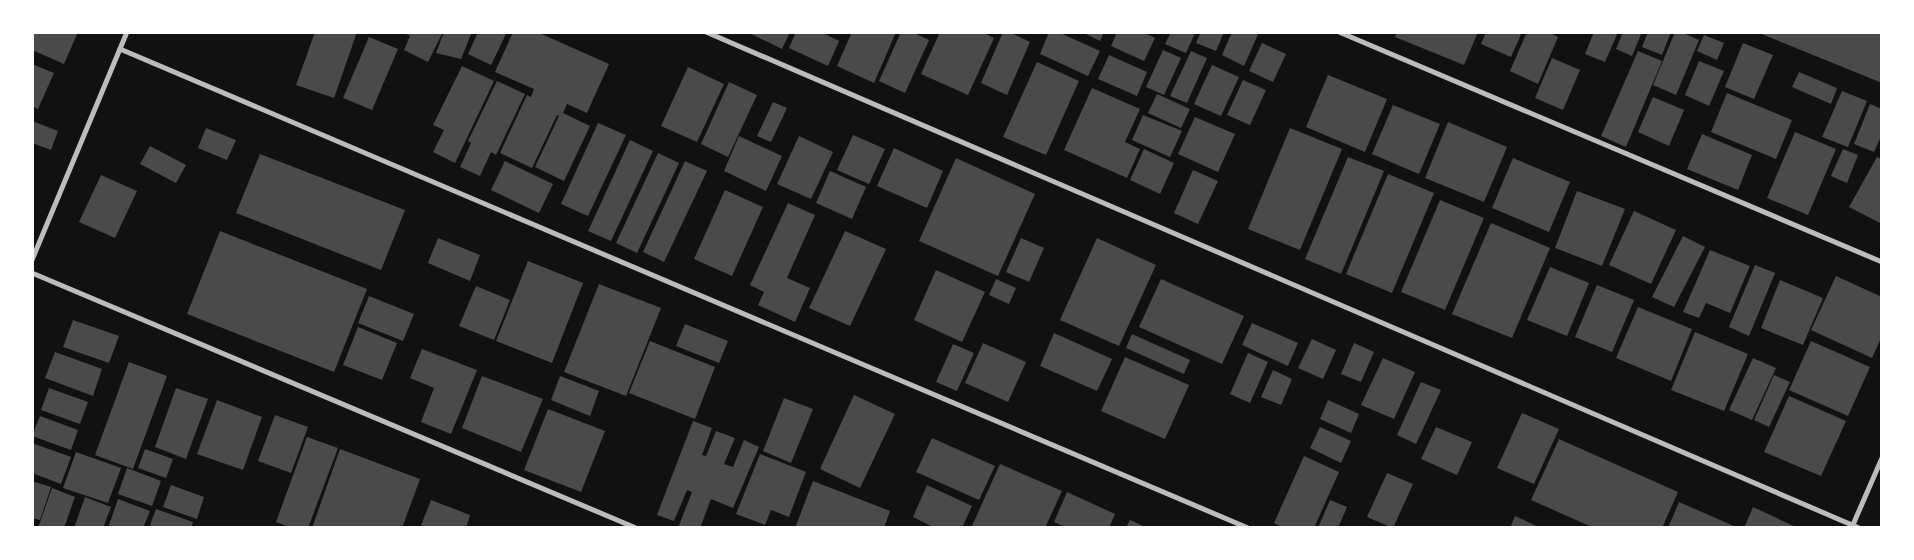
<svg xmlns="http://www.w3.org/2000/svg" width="1914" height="560" font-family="'Libre Baskerville',serif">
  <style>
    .building { fill: #4a4a4a }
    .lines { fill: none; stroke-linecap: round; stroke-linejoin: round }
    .minor { stroke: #bcbcbc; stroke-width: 5 }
  </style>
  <rect width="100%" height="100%" fill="#111"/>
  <g class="building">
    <polygon points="32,32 78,32 64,64 32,50"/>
    <polygon points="315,32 357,32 334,98 296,85"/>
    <polygon points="403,32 443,32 428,62 404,50 410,36"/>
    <polygon points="444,32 472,32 461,59 436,53"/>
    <polygon points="478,32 507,32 491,65 468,54"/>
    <polygon points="513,32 537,32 609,64 587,113 567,104 563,113 590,126 564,181 535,167 559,116 557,115 532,168 500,153 527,95 531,97 534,89 495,72"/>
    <polygon points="747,32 790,32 782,49"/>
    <polygon points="796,32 821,32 839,41 828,66 789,48"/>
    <polygon points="852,32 896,32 874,83 837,66"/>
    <polygon points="901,32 912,32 929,40 905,93 879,81"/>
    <polygon points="940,32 982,32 994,38 968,95 921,74"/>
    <polygon points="1003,32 1009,32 1030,42 1007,95 981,83"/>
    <polygon points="1049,32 1058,32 1100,51 1088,76 1040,54"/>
    <polygon points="1082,32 1104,32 1100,41"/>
    <polygon points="1117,32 1143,32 1155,38 1144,61 1111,46"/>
    <polygon points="1171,32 1195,33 1186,53 1165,44"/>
    <polygon points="1201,32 1224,32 1216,51 1196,43"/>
    <polygon points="1232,32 1259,32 1244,66 1222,55"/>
    <polygon points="1397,32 1478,32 1464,65 1395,37"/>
    <polygon points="1486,32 1522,32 1511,57 1481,44"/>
    <polygon points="1527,32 1548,32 1558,37 1538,84 1510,71"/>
    <polygon points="1594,32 1618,32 1605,62 1585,54"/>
    <polygon points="1623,32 1642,32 1632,56 1616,49"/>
    <polygon points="1648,32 1671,32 1662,55 1642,47"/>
    <polygon points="1675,32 1681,32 1699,40 1676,95 1653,85"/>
    <polygon points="1882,32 1882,83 1759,33 1759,32"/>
    <polygon points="1704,35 1724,43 1717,60 1697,51"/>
    <polygon points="369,37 398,49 372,110 343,98"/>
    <polygon points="1262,43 1286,54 1273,82 1249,71"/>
    <polygon points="1743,43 1773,55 1754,99 1725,87"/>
    <polygon points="1163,50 1181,58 1164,95 1146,87"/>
    <polygon points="1191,51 1207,58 1187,103 1170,96"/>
    <polygon points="1638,51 1662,61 1626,147 1601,136"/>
    <polygon points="1109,55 1147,72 1137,96 1098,79"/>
    <polygon points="1552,58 1580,70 1563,110 1535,98"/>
    <polygon points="1699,61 1724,71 1709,106 1685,95"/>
    <polygon points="1037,62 1079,81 1046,155 1003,137"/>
    <polygon points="32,64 54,73 38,109 32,106"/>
    <polygon points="1212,65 1239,77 1221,116 1194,104"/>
    <polygon points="462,66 494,81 455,163 433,152 444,130 433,125"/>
    <polygon points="688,67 724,84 697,142 661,126"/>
    <polygon points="1799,72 1837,88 1831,104 1792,87"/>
    <polygon points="1328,75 1387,99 1365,152 1306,127"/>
    <polygon points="1243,80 1266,90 1250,125 1227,115"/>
    <polygon points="497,81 525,94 496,155 491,152 480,176 460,167 471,143 468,141"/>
    <polygon points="729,82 757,95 728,157 701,144"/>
    <polygon points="1092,88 1140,109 1125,142 1140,149 1127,178 1064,150"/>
    <polygon points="1842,91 1867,101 1848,147 1822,137"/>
    <polygon points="1727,93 1792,120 1776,159 1711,132"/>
    <polygon points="1157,94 1190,109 1181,128 1148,113"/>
    <polygon points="1653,97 1684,110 1669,146 1638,132"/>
    <polygon points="773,102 787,108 771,142 757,136"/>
    <polygon points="1870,104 1882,109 1882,134 1874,152 1854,144"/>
    <polygon points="1393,105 1440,124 1419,174 1372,154"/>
    <polygon points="1143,115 1182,131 1170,157 1132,140"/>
    <polygon points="1195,117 1235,134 1218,172 1178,154"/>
    <polygon points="32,121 58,131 51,150 32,143"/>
    <polygon points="1448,122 1507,147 1484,202 1425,178"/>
    <polygon points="598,123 626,135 588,216 561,204"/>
    <polygon points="206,128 236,140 227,160 198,148"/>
    <polygon points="1290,128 1342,149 1300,250 1248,229"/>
    <polygon points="1795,132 1836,149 1808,215 1767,198"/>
    <polygon points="1702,134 1752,155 1738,190 1687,169"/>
    <polygon points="853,135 885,149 869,184 837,170"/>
    <polygon points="739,136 782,156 766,191 724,171"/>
    <polygon points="799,136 833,152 811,199 777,184"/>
    <polygon points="630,140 653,151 611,241 588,231"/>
    <polygon points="150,146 186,165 176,183 140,164"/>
    <polygon points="894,148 943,171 927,208 877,186"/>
    <polygon points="1144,149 1174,163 1160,194 1130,180"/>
    <polygon points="1843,149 1858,155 1847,183 1831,176"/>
    <polygon points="658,153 679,163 637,253 616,243"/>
    <polygon points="260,154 405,210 381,270 236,213"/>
    <polygon points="1348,157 1384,171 1341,274 1305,259"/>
    <polygon points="1877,157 1882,159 1882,224 1849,207"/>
    <polygon points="956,158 1035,194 998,276 919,241"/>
    <polygon points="1513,158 1570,182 1549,232 1492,208"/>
    <polygon points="505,161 553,184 539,213 491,190"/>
    <polygon points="685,161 707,171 664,262 643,252"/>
    <polygon points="1193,170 1218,181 1198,224 1174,213"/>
    <polygon points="830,171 866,187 852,219 816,203"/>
    <polygon points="1388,174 1434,193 1392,293 1346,274"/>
    <polygon points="101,175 137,191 115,238 79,222"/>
    <polygon points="725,190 763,207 732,276 694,259"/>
    <polygon points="1577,191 1625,209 1602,266 1555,248"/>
    <polygon points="1440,200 1484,218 1445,310 1401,292"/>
    <polygon points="788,203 815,215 787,278 810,288 795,322 758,305 764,292 750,285"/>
    <polygon points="1634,211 1676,230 1651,284 1609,265"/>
    <polygon points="1491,223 1550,248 1512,338 1452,314"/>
    <polygon points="220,231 367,289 334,372 187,314"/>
    <polygon points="845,231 886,249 850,326 809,308"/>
    <polygon points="1683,236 1705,247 1674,307 1652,297"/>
    <polygon points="438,238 480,255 470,281 428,263"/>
    <polygon points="1021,238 1044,248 1029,282 1006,272"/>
    <polygon points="1097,238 1156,265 1119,346 1060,320"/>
    <polygon points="1710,250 1750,266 1730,313 1706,303 1699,318 1683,312"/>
    <polygon points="528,261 583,283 552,363 496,341"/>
    <polygon points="1755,265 1775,273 1749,336 1729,327"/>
    <polygon points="1550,267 1589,283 1567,336 1527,320"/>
    <polygon points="936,270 985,292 962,342 914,320"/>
    <polygon points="1836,276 1882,297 1882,336 1872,358 1811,330"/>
    <polygon points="996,279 1016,288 1009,304 989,295"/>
    <polygon points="1161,279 1244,316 1222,364 1139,327"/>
    <polygon points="1780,280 1823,298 1803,345 1761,328"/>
    <polygon points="599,284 661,308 626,396 564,372"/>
    <polygon points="1597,285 1634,300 1612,352 1575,337"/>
    <polygon points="476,286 510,300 494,340 459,326"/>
    <polygon points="369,296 414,314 403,341 358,323"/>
    <polygon points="1638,307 1692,329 1671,381 1616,358"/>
    <polygon points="73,320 119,336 109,363 63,347"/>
    <polygon points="1252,323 1298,343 1288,366 1242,345"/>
    <polygon points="685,324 728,341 719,363 676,346"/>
    <polygon points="358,327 397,343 382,380 343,365"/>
    <polygon points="1695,332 1748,354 1724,411 1671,390"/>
    <polygon points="1054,333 1112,359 1097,391 1040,366"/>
    <polygon points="1132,334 1190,360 1184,374 1126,348"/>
    <polygon points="1312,339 1336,350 1323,379 1298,368"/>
    <polygon points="650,341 715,367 695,419 629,393"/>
    <polygon points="1811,341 1870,367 1848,416 1789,390"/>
    <polygon points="983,343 1026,362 1008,402 965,383"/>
    <polygon points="1354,343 1374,352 1361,382 1341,374"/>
    <polygon points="953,344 974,353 957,391 936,382"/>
    <polygon points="422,349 477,370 451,434 421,422 434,388 410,378"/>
    <polygon points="55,352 102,369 93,396 45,378"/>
    <polygon points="1248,353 1268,362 1250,403 1230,394"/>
    <polygon points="1125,357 1189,385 1165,439 1101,411"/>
    <polygon points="1383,358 1415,372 1394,419 1361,405"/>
    <polygon points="1753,358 1776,368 1752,420 1729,410"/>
    <polygon points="129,362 167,376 133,469 95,455"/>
    <polygon points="1273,370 1292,379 1281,405 1261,397"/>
    <polygon points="1774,375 1790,382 1769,427 1754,420"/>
    <polygon points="482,376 543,399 521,452 462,428"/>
    <polygon points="560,376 599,391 590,416 551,400"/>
    <polygon points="1421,382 1441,390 1416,444 1397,435"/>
    <polygon points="49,388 88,402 80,424 41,410"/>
    <polygon points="176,388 208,399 186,459 155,447"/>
    <polygon points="854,395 895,414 860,488 820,469"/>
    <polygon points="1789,396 1846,421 1821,476 1764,452"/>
    <polygon points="784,398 813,409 791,463 763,451"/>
    <polygon points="217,400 262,417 243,470 197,454"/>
    <polygon points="1328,400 1359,414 1351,433 1320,419"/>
    <polygon points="548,409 605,431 581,492 524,470"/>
    <polygon points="1522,413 1559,429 1534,484 1497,468"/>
    <polygon points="275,415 308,427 291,473 258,461"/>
    <polygon points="40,416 78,430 71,450 32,436"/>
    <polygon points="693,421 712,428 702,455 706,456 716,431 735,438 724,464 733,467 744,440 759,447 733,508 711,499 700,528 678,528 692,492 687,490 674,521 657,515"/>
    <polygon points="1320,427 1351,441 1341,463 1310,448"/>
    <polygon points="1436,427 1472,442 1457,475 1421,459"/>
    <polygon points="307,437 338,448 308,528 292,528 276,522"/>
    <polygon points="932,438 995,466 979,500 916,472"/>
    <polygon points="1559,439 1678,492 1662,528 1594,528 1531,500"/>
    <polygon points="32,443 71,457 61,484 32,473"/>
    <polygon points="145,449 173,459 166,478 138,468"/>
    <polygon points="340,449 420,479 402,528 312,528"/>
    <polygon points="76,452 121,468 108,503 63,488"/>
    <polygon points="760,454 806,472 789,517 771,510 765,525 736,514"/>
    <polygon points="1304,456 1339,472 1314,528 1284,528 1274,523"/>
    <polygon points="1000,464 1062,491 1045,528 971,528"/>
    <polygon points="127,468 161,481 152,506 118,494"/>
    <polygon points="1387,473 1413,484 1393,528 1367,517"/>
    <polygon points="32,481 51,487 40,520 32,518"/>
    <polygon points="813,481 890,511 884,528 795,528"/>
    <polygon points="171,485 204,497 197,519 163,507"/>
    <polygon points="927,485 972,506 962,528 935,528 913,517"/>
    <polygon points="52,488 75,497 64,528 38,528"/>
    <polygon points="1067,492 1115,514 1109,528 1068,528 1054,522"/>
    <polygon points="85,497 111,507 103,528 74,528"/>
    <polygon points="118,499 150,511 143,528 108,528"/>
    <polygon points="431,500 470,515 466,528 420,528"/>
    <polygon points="1330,500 1347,507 1338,528 1318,528"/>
    <polygon points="1679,502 1734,526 1733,528 1668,528"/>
    <polygon points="1753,507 1798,528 1744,528"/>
    <polygon points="156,509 193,522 191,528 149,528"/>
    <polygon points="1515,516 1541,528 1510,528"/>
    <polygon points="1130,520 1148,528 1126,528"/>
  </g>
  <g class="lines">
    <g class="minor">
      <polyline points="706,32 1859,528"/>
      <polyline points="1339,32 1882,262"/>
      <polyline points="120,49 1248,528"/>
      <polyline points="32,260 127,32"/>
      <polyline points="32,273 636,528"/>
      <polyline points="1852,527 1882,458"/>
    </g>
  </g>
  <rect width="1914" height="560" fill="none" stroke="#ffffff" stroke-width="68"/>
</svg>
